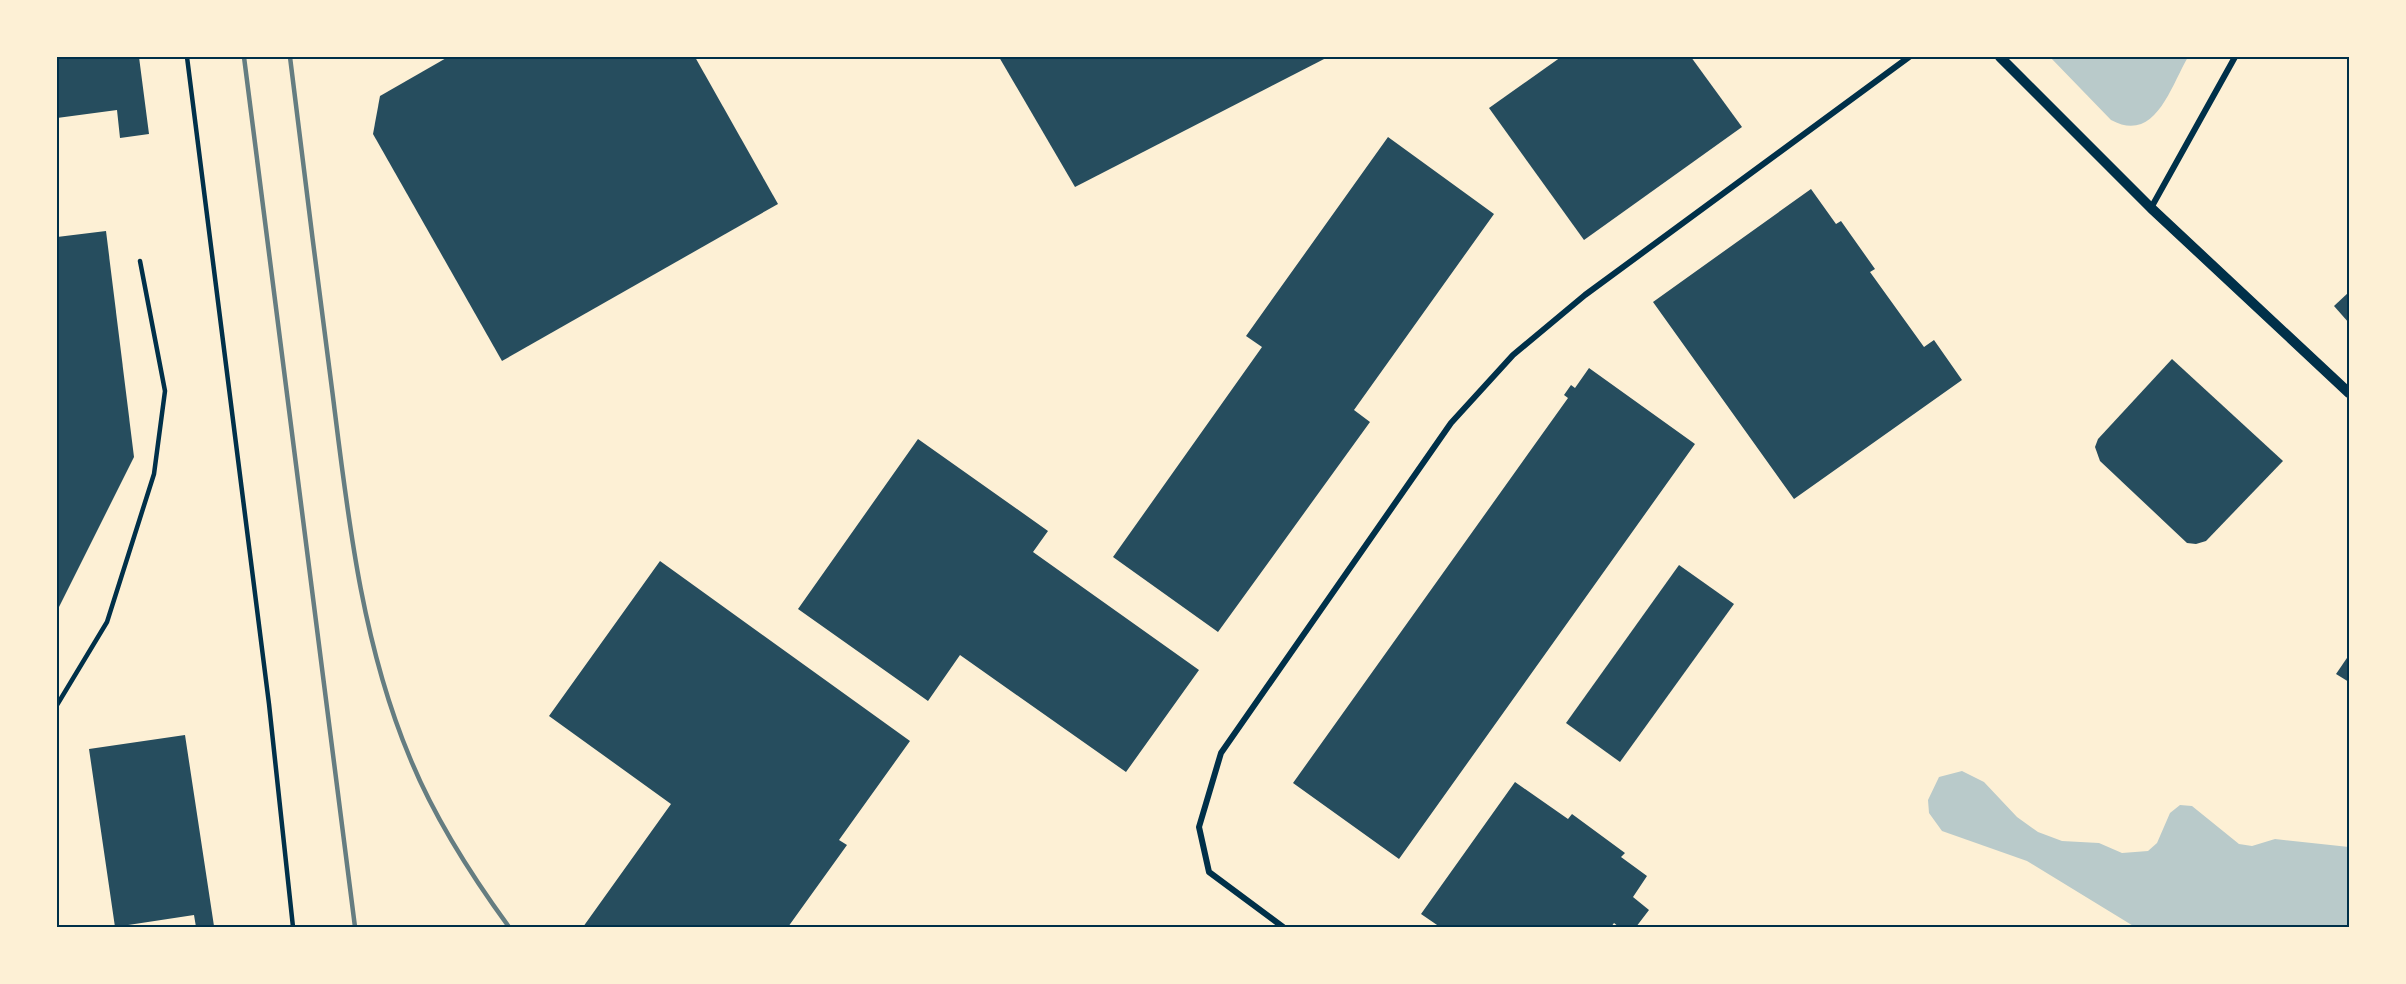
<svg xmlns="http://www.w3.org/2000/svg" width="2406" height="984" font-family="'IBM Plex Sans',sans-serif">
  <style>
    .green { fill: #b9caca }
    .building { fill: #264d5e }
    .lines { fill: none; stroke-linecap: round; stroke-linejoin: round }
    .service { stroke: #003049; stroke-width: 4.5 }
    .minor { stroke: #003049; stroke-width: 6 }
    .tertiary { stroke: #003049; stroke-width: 10 }
    .rail { stroke: #657d81; stroke-width: 4.5 }
    .neatline { fill: none; stroke: #003049; stroke-width: 2 }
  </style>
  <rect width="100%" height="100%" fill="#fdf0d5"/>
  <g class="green">
    <path d="M2050,57H2188C2170,88 2155,144 2111,120Z"/>
    <polygon points="1962,771 1984,782 2017,817 2038,832 2062,841 2099,843 2122,853 2148,851 2157,843 2170,813 2180,805 2192,806 2239,844 2252,846 2275,839 2349,847 2349,927 2135,927 2027,861 1942,831 1929,813 1928,800 1939,777"/>
  </g>
  <g class="building">
    <polygon points="57,57 139,57 149,134 120,138 117,110 57,118"/>
    <polygon points="448,57 695,57 778,204 502,361 373,134 380,96"/>
    <polygon points="999,57 1328,57 1075,187"/>
    <polygon points="1561,57 1691,57 1742,127 1584,240 1489,108"/>
    <polygon points="1388,137 1494,214 1354,410 1370,422 1218,632 1113,557 1262,347 1246,336"/>
    <polygon points="1811,189 1836,224 1841,221 1875,269 1870,272 1924,347 1934,340 1962,380 1794,499 1653,302"/>
    <polygon points="106,231 134,457 57,611 57,237"/>
    <polygon points="2349,292 2349,323 2334,306"/>
    <polygon points="2172,359 2283,461 2206,541 2196,544 2187,543 2100,461 2095,447 2098,439"/>
    <polygon points="1589,368 1695,444 1399,859 1293,783 1568,398 1564,395 1571,385 1575,388"/>
    <polygon points="918,439 1048,531 1033,552 1199,670 1126,772 960,655 928,701 798,609"/>
    <polygon points="660,561 910,741 839,840 847,845 788,927 583,927 671,804 549,716"/>
    <polygon points="1679,565 1734,604 1620,762 1566,723"/>
    <polygon points="2349,655 2349,682 2336,674"/>
    <polygon points="185,735 214,926 196,927 194,915 115,927 89,749"/>
    <polygon points="1515,782 1568,819 1572,814 1625,853 1621,857 1647,876 1633,897 1649,910 1636,927 1619,927 1614,923 1611,927 1440,927 1421,914"/>
  </g>
  <g class="lines">
    <g class="service">
      <polyline points="187,57 269,704 293,927"/>
      <polyline points="57,705 107,622 154,474 165,391 140,261"/>
    </g>
    <g class="minor">
      <polyline points="2151,208 2235,57"/>
      <polyline points="1283,927 1209,872 1199,827 1221,753 1451,423 1513,355 1585,295 1909,57"/>
    </g>
    <polyline class="tertiary" points="2000,57 2151,208 2349,393"/>
    <g class="rail">
      <polyline points="244,57 355,927"/>
      <path d="M290,57C304,170 318,284 333,397C348,518 362,644 410,758C434,817 471,875 509,927"/>
    </g>
  </g>
  <rect width="2406" height="984" fill="none" stroke="#fdf0d5" stroke-width="117"/>
  <rect x="58" y="58" width="2290" height="868" class="neatline"/>
</svg>
